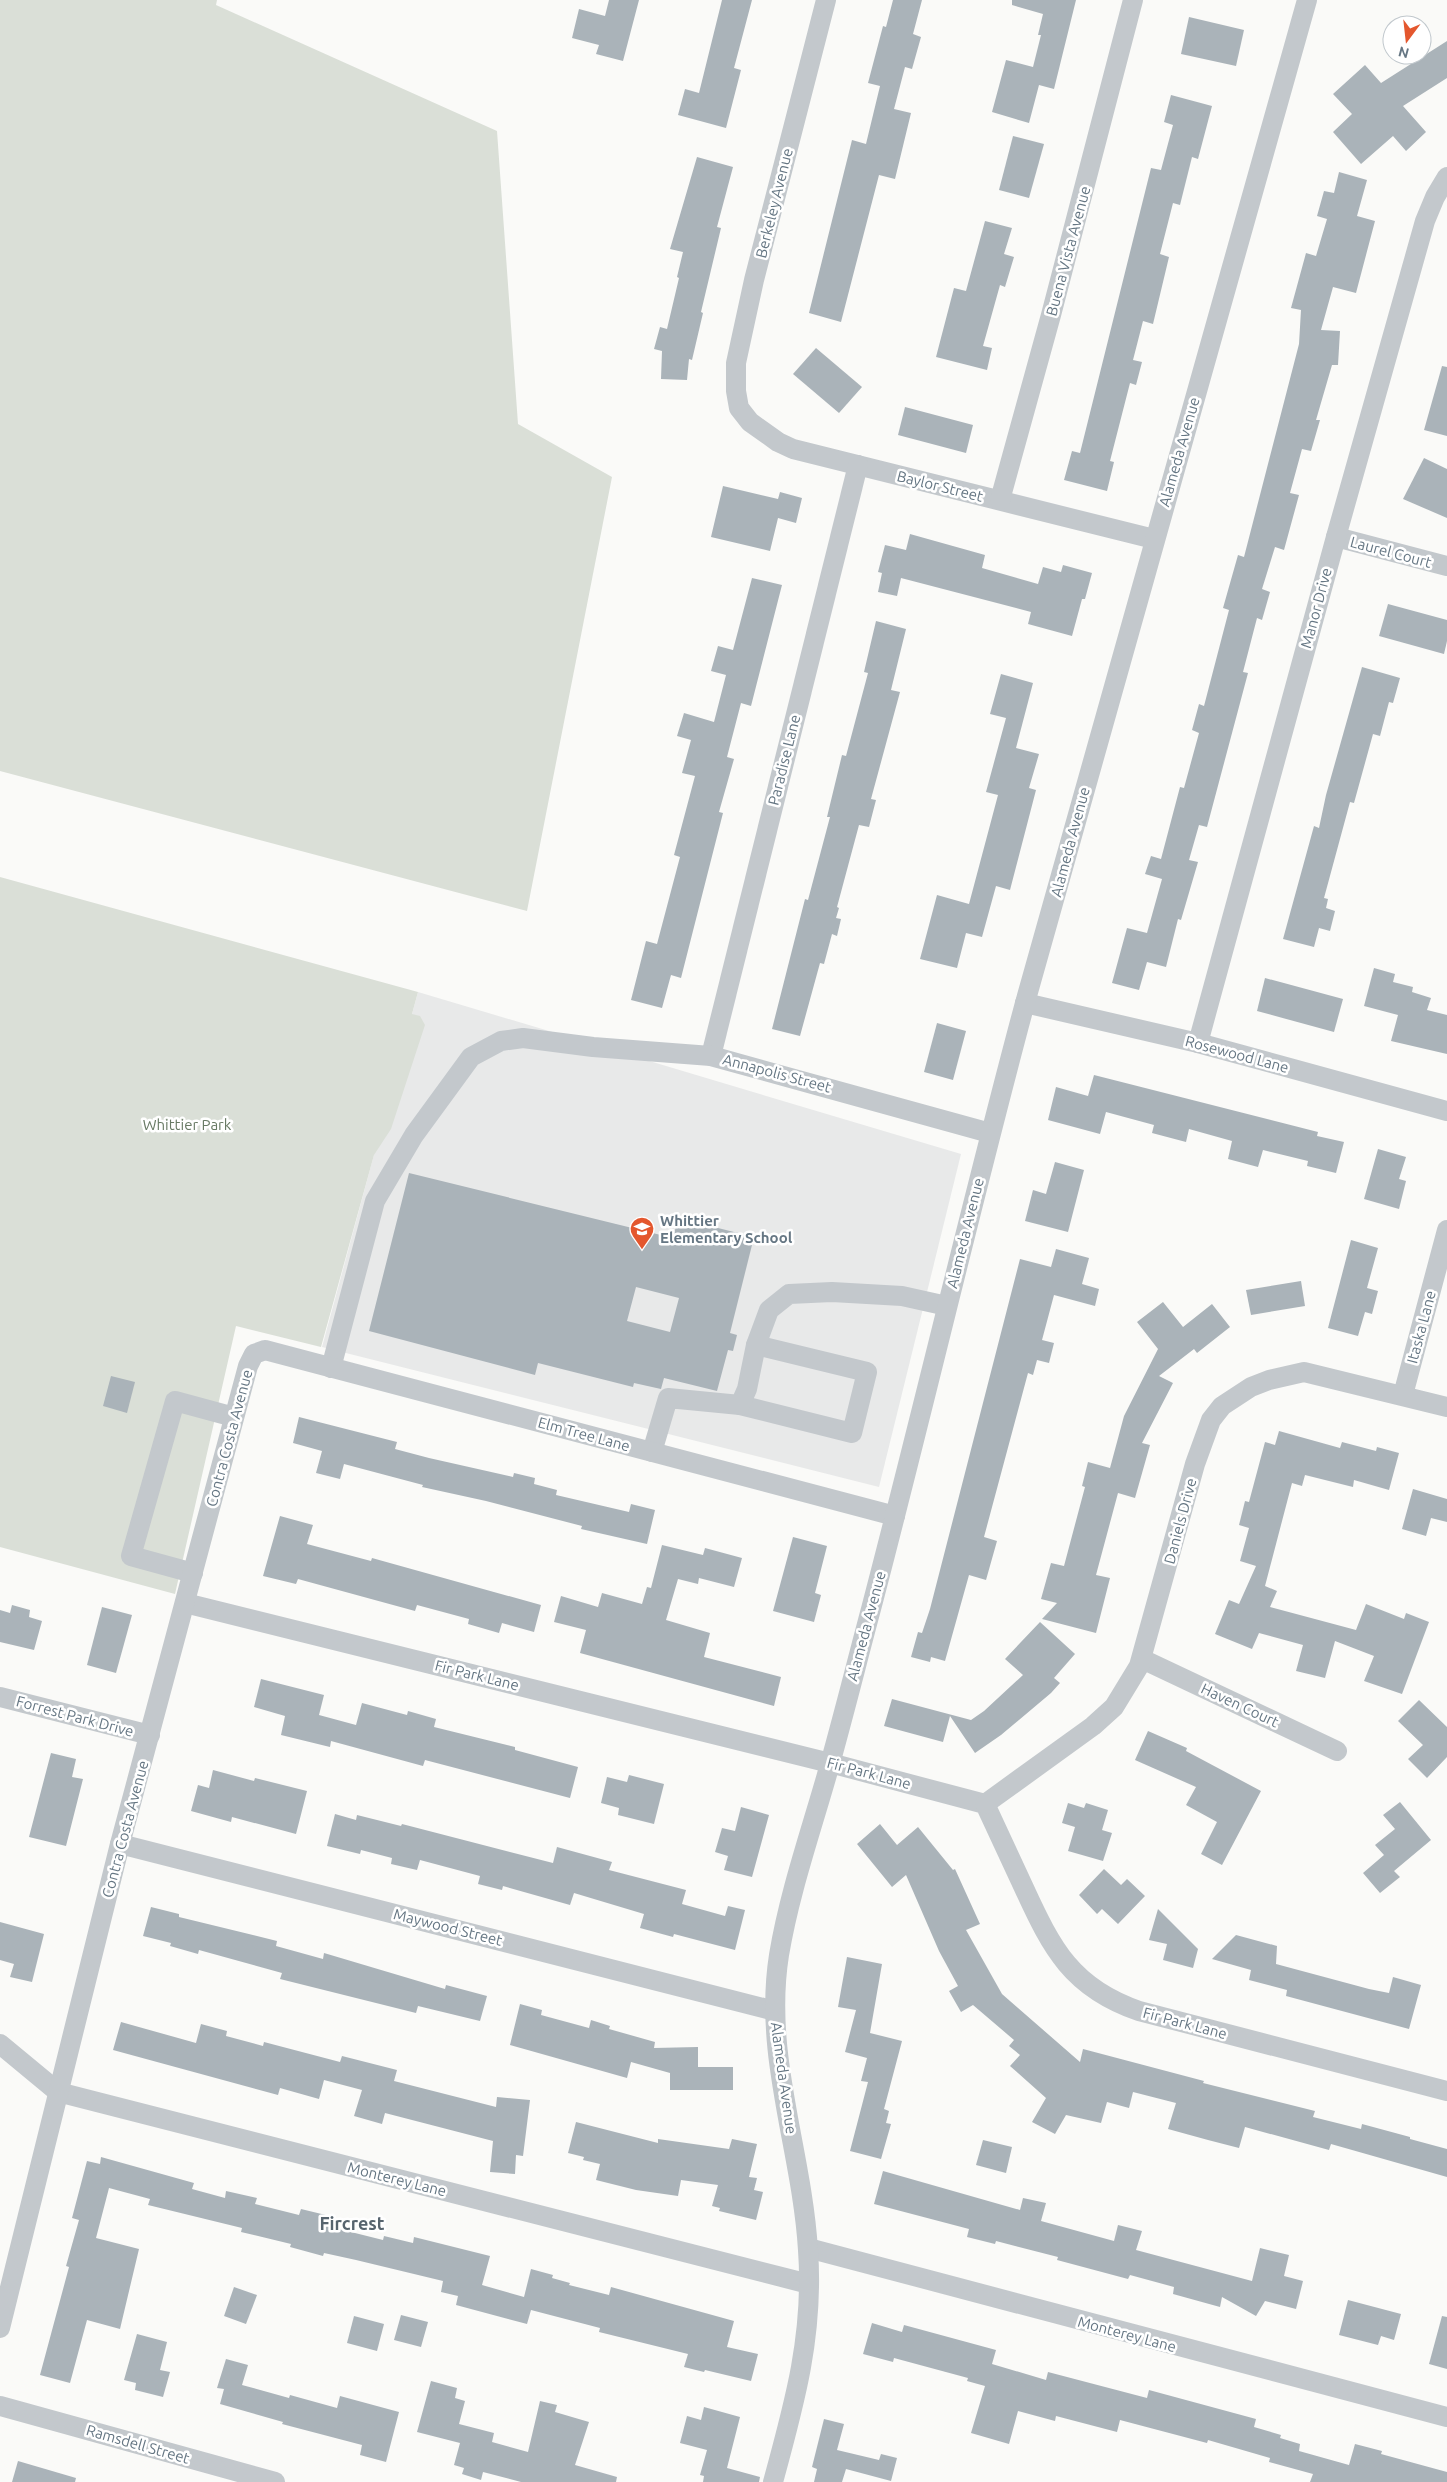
<svg xmlns="http://www.w3.org/2000/svg" width="1447" height="2482" font-family="Ubuntu,sans-serif">
  <style>
    .built { fill: #e8e9e9 }
    .green { fill: #dadfd7 }
    .building { fill: #aab3b9; fill-rule: evenodd }
    .lines { fill: none; stroke-linecap: round; stroke-linejoin: round }
    .minor { stroke: #c3c8cc; stroke-width: 20 }
    .labels { text-anchor: middle; dominant-baseline: central; stroke-width: 5; stroke-linejoin: round; paint-order: stroke }
    .street-label { font-size: 15px; fill: #657683; stroke: #fff }
    .park-label { font-size: 15px; fill: #687a64; stroke: #fff }
    .poi-label { font-size: 15px; font-weight: bold; fill: #657683; stroke: #fff; text-anchor: start }
    .quarter-label { font-size: 18px; font-weight: bold; fill: #57646e; stroke: #fff }
  </style>
  <rect width="100%" height="100%" fill="#fafaf8"/>
  <polygon class="built" points="418,992 961,1154 879,1487 322,1347"/>
  <g class="green">
    <polygon points="0,0 217,0 216,5 497,131 518,424 612,477 527,911 0,771"/>
    <polygon points="0,877 418,992 412,1014 420,1016 425,1025 391,1129 374,1155 321,1347 236,1326 175,1594 0,1547"/>
  </g>
  <g class="building">
    <polygon points="609,0 639,0 623,61 596,54 599,45 572,38 579,9 605,16"/>
    <polygon points="722,0 752,0 734,68 741,70 726,128 678,115 685,89 699,93"/>
    <polygon points="893,0 922,0 913,34 921,37 912,69 905,67 894,109 911,113 895,179 879,175 841,322 809,313 852,140 866,144 880,86 868,83 883,26 886,27"/>
    <polygon points="1012,0 1076,0 1054,89 1039,85 1029,123 992,112 1006,60 1033,67 1041,35 1038,35 1043,14 1012,5"/>
    <polygon points="1189,17 1244,30 1236,66 1181,54"/>
    <polygon points="1447,41 1447,78 1403,106 1426,132 1406,151 1393,136 1361,164 1333,132 1352,114 1333,94 1365,65 1381,83"/>
    <polygon points="1171,95 1212,106 1198,159 1192,157 1180,205 1173,203 1160,254 1169,257 1153,324 1143,321 1133,360 1142,362 1136,385 1130,383 1110,461 1114,462 1107,491 1064,480 1072,451 1080,453 1151,168 1161,170 1173,125 1164,122"/>
    <polygon points="1013,136 1044,144 1029,198 999,190"/>
    <polygon points="697,157 733,167 717,227 721,228 701,312 703,313 692,360 689,359 687,380 661,379 662,351 654,349 660,327 667,329 679,278 677,277 683,252 670,249"/>
    <polygon points="1339,172 1367,180 1357,216 1375,221 1356,293 1333,287 1321,330 1340,331 1338,365 1332,365 1316,420 1320,420 1311,451 1302,449 1290,493 1299,495 1284,550 1275,547 1262,589 1270,592 1262,620 1257,618 1243,672 1248,673 1207,827 1199,825 1189,860 1198,862 1181,920 1178,919 1166,967 1147,962 1139,990 1112,983 1127,928 1147,933 1162,879 1145,874 1151,856 1161,859 1180,787 1184,788 1199,733 1192,730 1199,704 1204,706 1229,610 1223,608 1238,555 1244,557 1299,344 1301,310 1291,308 1306,253 1316,256 1327,219 1317,216 1324,191 1334,193"/>
    <polygon points="985,221 1012,228 1004,254 1014,257 1005,287 1000,285 983,346 992,348 987,370 936,357 954,288 966,291"/>
    <polygon points="816,348 862,387 839,413 793,374"/>
    <polygon points="1442,366 1447,367 1447,436 1424,430"/>
    <polygon points="905,407 973,425 966,453 898,435"/>
    <polygon points="1424,458 1447,469 1447,518 1403,499"/>
    <polygon points="723,486 778,499 780,492 802,498 796,523 778,518 770,551 711,537"/>
    <polygon points="910,534 985,555 982,568 1038,584 1043,567 1061,572 1063,565 1092,573 1085,599 1082,599 1072,636 1028,624 1031,612 901,578 897,596 878,592 882,573 878,572 885,545 906,550"/>
    <polygon points="752,578 782,585 751,706 741,703 727,757 734,759 719,812 723,813 681,978 671,975 662,1008 631,1000 646,941 657,944 680,857 674,855 695,776 682,773 691,740 677,736 684,713 714,722 726,675 711,671 718,646 733,650"/>
    <polygon points="1388,604 1447,620 1447,641 1444,654 1379,636"/>
    <polygon points="876,621 906,629 891,690 900,692 871,799 876,800 869,827 859,825 837,907 839,908 836,918 841,919 837,936 832,934 824,964 820,963 800,1036 772,1029 805,899 808,900 830,817 827,817 842,755 846,756 868,673 864,672"/>
    <polygon points="1362,667 1400,678 1393,703 1389,702 1380,736 1373,734 1354,803 1350,802 1324,898 1328,899 1326,908 1335,911 1330,931 1319,928 1314,947 1283,939 1314,826 1319,828 1326,795"/>
    <polygon points="1001,674 1033,683 1016,748 1039,754 1029,788 1036,790 1010,890 996,886 982,937 966,933 957,968 920,959 937,895 969,904 998,795 986,792 1006,718 990,714"/>
    <polygon points="1374,968 1395,974 1393,982 1413,987 1412,992 1431,998 1427,1010 1447,1015 1447,1054 1391,1041 1398,1015 1364,1006"/>
    <polygon points="1265,978 1343,999 1334,1032 1257,1011"/>
    <polygon points="937,1023 966,1031 953,1080 924,1072"/>
    <polygon points="1094,1075 1318,1132 1317,1136 1344,1142 1336,1173 1307,1166 1308,1161 1263,1150 1258,1167 1228,1159 1232,1141 1189,1129 1186,1142 1152,1133 1154,1125 1106,1112 1100,1134 1048,1120 1056,1087 1088,1096"/>
    <polygon points="1378,1149 1406,1157 1399,1179 1406,1181 1399,1209 1364,1199"/>
    <polygon points="1055,1162 1084,1170 1068,1232 1025,1221 1033,1190 1046,1194"/>
    <path d="M409,1173L673,1238L678,1218L754,1237L730,1333L737,1335L733,1351L728,1350L717,1391L664,1378L661,1389L634,1383L633,1387L538,1363L535,1375L369,1331ZM636,1287L679,1298L670,1332L627,1321Z"/>
    <polygon points="1351,1240 1378,1248 1367,1288 1378,1291 1372,1314 1365,1312 1358,1336 1328,1328"/>
    <polygon points="1056,1249 1089,1258 1082,1284 1099,1289 1095,1306 1054,1295 1042,1340 1054,1343 1049,1363 1037,1360 1033,1375 1028,1373 984,1537 997,1541 986,1580 969,1575 945,1661 931,1657 930,1662 911,1657 918,1632 922,1633 930,1609 1020,1259 1051,1267"/>
    <polygon points="1301,1281 1305,1306 1251,1315 1246,1290"/>
    <polygon points="1163,1302 1183,1327 1212,1304 1230,1327 1197,1353 1194,1349 1159,1376 1173,1383 1142,1443 1150,1445 1135,1498 1118,1493 1096,1575 1110,1578 1096,1633 1042,1619 1057,1603 1041,1599 1051,1563 1064,1566 1085,1487 1082,1486 1088,1462 1110,1468 1124,1416 1158,1349 1137,1322"/>
    <polygon points="111,1376 135,1382 127,1413 103,1406"/>
    <polygon points="299,1417 397,1442 395,1449 429,1458 513,1477 514,1473 535,1478 534,1484 557,1490 556,1495 629,1512 631,1504 655,1510 647,1544 581,1529 582,1526 486,1501 422,1487 423,1485 344,1464 340,1479 316,1473 322,1451 293,1443"/>
    <polygon points="1279,1431 1340,1448 1342,1442 1376,1451 1377,1447 1399,1453 1389,1490 1354,1480 1353,1487 1305,1475 1302,1486 1292,1483 1265,1586 1277,1591 1270,1607 1356,1630 1366,1604 1404,1619 1406,1613 1429,1622 1402,1694 1364,1681 1374,1656 1335,1641 1325,1678 1296,1671 1303,1645 1259,1633 1252,1649 1215,1634 1229,1600 1239,1604 1256,1566 1240,1561 1249,1528 1239,1525 1245,1501 1249,1502 1265,1442 1275,1445"/>
    <polygon points="1413,1489 1447,1499 1447,1522 1431,1518 1426,1536 1402,1529"/>
    <polygon points="280,1516 313,1525 307,1544 371,1561 372,1558 541,1605 534,1632 502,1623 499,1633 468,1624 469,1619 417,1605 415,1611 298,1579 296,1584 263,1576"/>
    <polygon points="793,1537 827,1546 815,1593 821,1595 814,1622 773,1611"/>
    <polygon points="662,1545 703,1555 705,1548 742,1558 734,1587 699,1578 698,1584 678,1579 666,1620 710,1633 704,1657 781,1677 774,1706 580,1653 586,1630 554,1622 561,1596 598,1607 602,1593 642,1604 647,1587 651,1588"/>
    <polygon points="12,1605 30,1610 29,1617 42,1621 34,1650 0,1642 0,1610 10,1613"/>
    <polygon points="102,1607 132,1615 116,1673 87,1665"/>
    <polygon points="1040,1622 1075,1654 1054,1678 1060,1683 1051,1693 1001,1735 975,1753 950,1716 943,1742 884,1726 892,1699 971,1720 984,1711 1023,1675 1005,1659"/>
    <polygon points="261,1679 324,1695 319,1715 356,1725 362,1703 407,1715 408,1711 436,1719 434,1727 515,1747 515,1750 578,1767 570,1798 425,1760 423,1766 331,1741 330,1747 281,1735 285,1716 254,1707"/>
    <polygon points="1419,1700 1447,1727 1447,1757 1427,1778 1408,1759 1423,1745 1398,1721"/>
    <polygon points="1148,1731 1187,1748 1186,1751 1261,1791 1222,1865 1201,1854 1217,1822 1186,1805 1196,1787 1135,1760"/>
    <polygon points="51,1753 76,1759 72,1777 83,1779 66,1846 29,1837"/>
    <polygon points="213,1770 254,1781 255,1778 307,1791 296,1834 232,1817 231,1822 191,1811 198,1785 209,1788"/>
    <polygon points="629,1775 664,1784 654,1824 618,1815 619,1808 601,1803 607,1777 627,1782"/>
    <polygon points="1400,1802 1431,1840 1394,1871 1400,1877 1380,1893 1363,1873 1384,1855 1375,1845 1395,1829 1383,1815"/>
    <polygon points="1068,1803 1084,1808 1086,1803 1108,1810 1102,1830 1112,1833 1103,1861 1068,1851 1075,1827 1062,1823"/>
    <polygon points="741,1807 769,1815 752,1877 724,1870 728,1856 715,1852 722,1828 735,1831"/>
    <polygon points="335,1814 356,1820 357,1815 401,1826 402,1824 553,1863 557,1847 612,1862 609,1870 686,1890 682,1904 725,1916 728,1906 745,1910 735,1950 674,1934 673,1937 640,1928 644,1914 574,1893 570,1905 503,1886 502,1890 478,1884 480,1876 420,1860 417,1870 391,1864 392,1858 361,1850 360,1854 327,1846"/>
    <polygon points="880,1824 897,1845 918,1827 953,1870 955,1869 980,1924 966,1930 1002,1994 1080,2062 1083,2049 1204,2081 1203,2083 1315,2111 1313,2117 1361,2129 1362,2124 1410,2137 1410,2139 1447,2149 1447,2177 1331,2144 1329,2150 1245,2127 1239,2148 1208,2140 1168,2129 1176,2103 1133,2092 1129,2108 1107,2102 1101,2123 1066,2115 1055,2134 1032,2122 1046,2098 1010,2066 1020,2055 1009,2046 1014,2040 973,2005 961,2012 949,1991 958,1986 939,1951 906,1875 892,1887 857,1844"/>
    <polygon points="1104,1869 1121,1885 1127,1879 1145,1896 1118,1924 1102,1909 1097,1914 1079,1895"/>
    <polygon points="151,1907 179,1914 179,1917 277,1941 276,1946 323,1959 324,1953 445,1989 446,1985 487,1996 480,2021 418,2006 416,2013 280,1979 282,1973 199,1950 198,1954 170,1946 171,1943 143,1936"/>
    <polygon points="1158,1909 1198,1949 1193,1968 1163,1960 1167,1944 1149,1940"/>
    <polygon points="0,1922 44,1934 32,1982 10,1977 14,1964 0,1960"/>
    <polygon points="1236,1935 1277,1946 1276,1964 1369,1989 1389,1993 1393,1977 1421,1985 1409,2029 1286,1996 1287,1990 1249,1980 1251,1970 1212,1959"/>
    <polygon points="847,1957 882,1964 870,2033 902,2041 884,2109 889,2111 886,2123 891,2124 881,2159 850,2151 868,2082 861,2081 867,2058 845,2052 856,2010 838,2007"/>
    <polygon points="520,2004 542,2010 541,2015 589,2028 591,2020 610,2026 609,2029 655,2042 654,2048 698,2047 698,2067 733,2067 733,2090 670,2090 670,2073 631,2062 627,2078 510,2045"/>
    <polygon points="121,2022 196,2043 201,2024 227,2031 226,2036 263,2046 264,2042 340,2062 342,2056 397,2070 394,2081 496,2107 497,2097 530,2100 523,2156 516,2155 515,2174 490,2172 493,2141 385,2113 382,2124 354,2116 362,2090 324,2080 319,2099 280,2088 278,2095 113,2050"/>
    <polygon points="576,2122 658,2143 658,2139 729,2149 732,2139 757,2144 749,2177 757,2178 754,2190 763,2192 756,2220 719,2211 720,2208 712,2206 718,2185 681,2180 678,2196 636,2190 596,2180 600,2164 583,2160 584,2157 568,2153"/>
    <polygon points="983,2140 1012,2147 1006,2173 976,2165"/>
    <polygon points="101,2157 194,2183 192,2189 225,2198 226,2191 257,2198 255,2204 299,2215 301,2209 334,2217 331,2227 383,2240 384,2236 413,2243 414,2237 490,2256 482,2285 524,2297 531,2269 553,2275 552,2278 570,2283 569,2285 609,2295 611,2287 734,2321 727,2347 758,2354 751,2381 705,2370 704,2372 684,2367 688,2354 599,2332 600,2328 531,2310 527,2324 456,2305 458,2296 441,2292 443,2281 356,2260 324,2253 323,2256 290,2247 291,2244 241,2232 242,2228 148,2205 150,2199 109,2188 96,2238 139,2249 120,2329 87,2320 70,2383 40,2375 69,2267 66,2266 79,2220 72,2218 87,2161 100,2164"/>
    <polygon points="883,2171 1020,2210 1023,2198 1046,2203 1041,2221 1114,2241 1118,2225 1142,2231 1136,2250 1252,2281 1260,2248 1289,2255 1284,2276 1303,2281 1296,2309 1265,2301 1256,2316 1222,2297 1220,2307 1173,2294 1174,2287 1130,2275 1128,2279 1057,2260 1058,2257 996,2241 995,2244 967,2237 969,2229 874,2204"/>
    <polygon points="234,2287 257,2295 246,2324 224,2316"/>
    <polygon points="1348,2300 1401,2314 1394,2340 1381,2336 1378,2345 1339,2335"/>
    <polygon points="401,2315 428,2322 421,2347 394,2340"/>
    <polygon points="354,2316 384,2324 377,2351 347,2343"/>
    <polygon points="1442,2316 1447,2317 1447,2369 1429,2364"/>
    <polygon points="872,2323 902,2332 904,2325 996,2350 992,2364 1046,2380 1048,2372 1147,2398 1149,2390 1256,2419 1254,2427 1281,2435 1280,2438 1300,2444 1299,2451 1349,2465 1355,2444 1382,2451 1381,2454 1447,2472 1447,2482 1310,2482 1313,2474 1269,2462 1270,2458 1208,2440 1207,2443 1120,2420 1117,2432 1056,2416 1055,2421 1018,2411 1009,2444 971,2433 985,2386 967,2381 968,2378 894,2358 893,2362 863,2354"/>
    <polygon points="137,2334 167,2342 160,2370 170,2372 163,2397 135,2390 136,2383 124,2380"/>
    <polygon points="226,2359 248,2365 242,2385 289,2398 290,2395 337,2408 340,2396 399,2412 386,2462 360,2455 362,2445 282,2424 283,2422 220,2404 224,2389 217,2388"/>
    <polygon points="431,2381 457,2388 455,2398 465,2401 459,2424 494,2433 492,2442 528,2452 540,2401 557,2405 555,2412 589,2422 575,2465 617,2477 616,2482 521,2482 483,2472 481,2480 462,2474 464,2468 454,2465 460,2443 417,2432"/>
    <polygon points="704,2407 740,2417 727,2468 760,2477 759,2482 703,2482 704,2476 700,2475 707,2450 680,2443 687,2416 701,2420"/>
    <polygon points="824,2419 844,2424 837,2450 879,2460 881,2454 897,2458 891,2481 846,2469 842,2482 814,2482 817,2469 812,2467"/>
    <polygon points="18,2461 76,2478 75,2482 12,2482"/>
  </g>
  <g class="lines">
    <g class="minor">
      <polyline points="826,0 754,280 736,363 736,391 739,408 750,422 778,442 793,449 1154,539"/>
      <polyline points="1000,500 1051,315 1133,0"/>
      <polyline points="1336,537 1447,566"/>
      <polyline points="1025,1003 1198,1043 1447,1111"/>
      <polyline points="1198,1043 1336,537 1425,221 1435,197 1447,177"/>
      <polyline points="711,1056 858,465"/>
      <polyline points="331,1368 375,1201 414,1135 471,1057 501,1041 523,1038 593,1047 711,1056 990,1133"/>
      <polyline points="1403,1395 1447,1230"/>
      <polyline points="740,1405 852,1433 867,1372 756,1345"/>
      <polyline points="652,1452 668,1398 740,1405 747,1389 756,1345 769,1310 789,1294 832,1292 902,1296 947,1306"/>
      <polyline points="193,1573 131,1556 175,1401 234,1417"/>
      <path d="M185,1603L830,1763L985,1804C998,1832 1011,1860 1024,1888C1052,1949 1072,1988 1139,2011L1447,2091"/>
      <polyline points="1142,1659 1337,1751"/>
      <polyline points="0,1697 150,1735"/>
      <polyline points="985,1804 1093,1726 1114,1707 1139,1666 1195,1464 1211,1420 1222,1406 1251,1387 1269,1380 1304,1372 1447,1407"/>
      <polyline points="120,1844 775,2011"/>
      <polyline points="0,2044 58,2092 809,2284"/>
      <polyline points="808,2248 1447,2417"/>
      <polyline points="0,2328 120,1844 248,1366 254,1354 265,1350 895,1516"/>
      <polyline points="0,2406 275,2482"/>
      <path d="M773,2482C795,2402 814,2333 808,2250C802,2150 763,2056 779,1955C789,1895 809,1837 826,1778C842,1722 856,1665 871,1609C924,1407 971,1204 1025,1003L1307,0"/>
    </g>
  </g>
  <defs>
    <symbol id="school-pin" viewBox="-11 -11 22 30"><path d="M0 17L-7.5 6A9.5 9.5 0 1 1 7.5 6Z" fill="#e4572e" stroke="#fff"/><path d="M0-5L7-2L0 1L-7-2ZM-4 1L0 2.5L4 1V4Q0 6-4 4Z" fill="#fff"/></symbol>
  </defs>
  <g fill-rule="evenodd">
    <use href="#school-pin" x="628" y="1215" width="28" height="38"/>
  </g>
  <g class="labels">
    <g class="street-label">
      <text transform="translate(774 203) rotate(-76)">Berkeley Avenue</text>
      <text transform="translate(1068 251) rotate(-75)">Buena Vista Avenue</text>
      <text transform="translate(1179 452) rotate(-74)">Alameda Avenue</text>
      <text transform="translate(940 486) rotate(14)">Baylor Street</text>
      <text transform="translate(1391 552) rotate(15)">Laurel Court</text>
      <text transform="translate(1316 608) rotate(-75)">Manor Drive</text>
      <text transform="translate(784 760) rotate(-76)">Paradise Lane</text>
      <text transform="translate(1070 842) rotate(-75)">Alameda Avenue</text>
      <text transform="translate(1237 1054) rotate(15)">Rosewood Lane</text>
      <text transform="translate(777 1073) rotate(15)">Annapolis Street</text>
      <text transform="translate(965 1233) rotate(-76)">Alameda Avenue</text>
      <text transform="translate(1421 1327) rotate(-75)">Itaska Lane</text>
      <text transform="translate(584 1434) rotate(15)">Elm Tree Lane</text>
      <text transform="translate(229 1438) rotate(-75)">Contra Costa Avenue</text>
      <text transform="translate(1180 1521) rotate(-75)">Daniels Drive</text>
      <text transform="translate(866 1626) rotate(-75)">Alameda Avenue</text>
      <text transform="translate(477 1675) rotate(14)">Fir Park Lane</text>
      <text transform="translate(1240 1705) rotate(25)">Haven Court</text>
      <text transform="translate(75 1716) rotate(15)">Forrest Park Drive</text>
      <text transform="translate(869 1773) rotate(15)">Fir Park Lane</text>
      <text transform="translate(125 1829) rotate(-75)">Contra Costa Avenue</text>
      <text transform="translate(448 1927) rotate(14)">Maywood Street</text>
      <text transform="translate(1185 2023) rotate(15)">Fir Park Lane</text>
      <text transform="translate(784 2078) rotate(82)">Alameda Avenue</text>
      <text transform="translate(397 2179) rotate(14)">Monterey Lane</text>
      <text transform="translate(1127 2334) rotate(15)">Monterey Lane</text>
      <text transform="translate(138 2444) rotate(16)">Ramsdell Street</text>
    </g>
    <g class="park-label">
      <text x="187" y="1124">Whittier Park</text>
    </g>
    <g class="poi-label">
      <text x="660" y="1220">Whittier<tspan x="660" dy="17">Elementary School</tspan></text>
    </g>
    <g class="quarter-label">
      <text x="352" y="2223">Fircrest</text>
    </g>
  </g>
  <g transform="translate(1407 40) rotate(195)"><circle r="24" fill="#ffffff" stroke="#c1c8cd"/>
  <path d="M0-4L9 19L0 12L-9 19Z" fill="#e4572e"/>
  <text y="-8" font-size="14" font-weight="bold" text-anchor="middle" fill="#657683">N</text>
  </g>
</svg>
